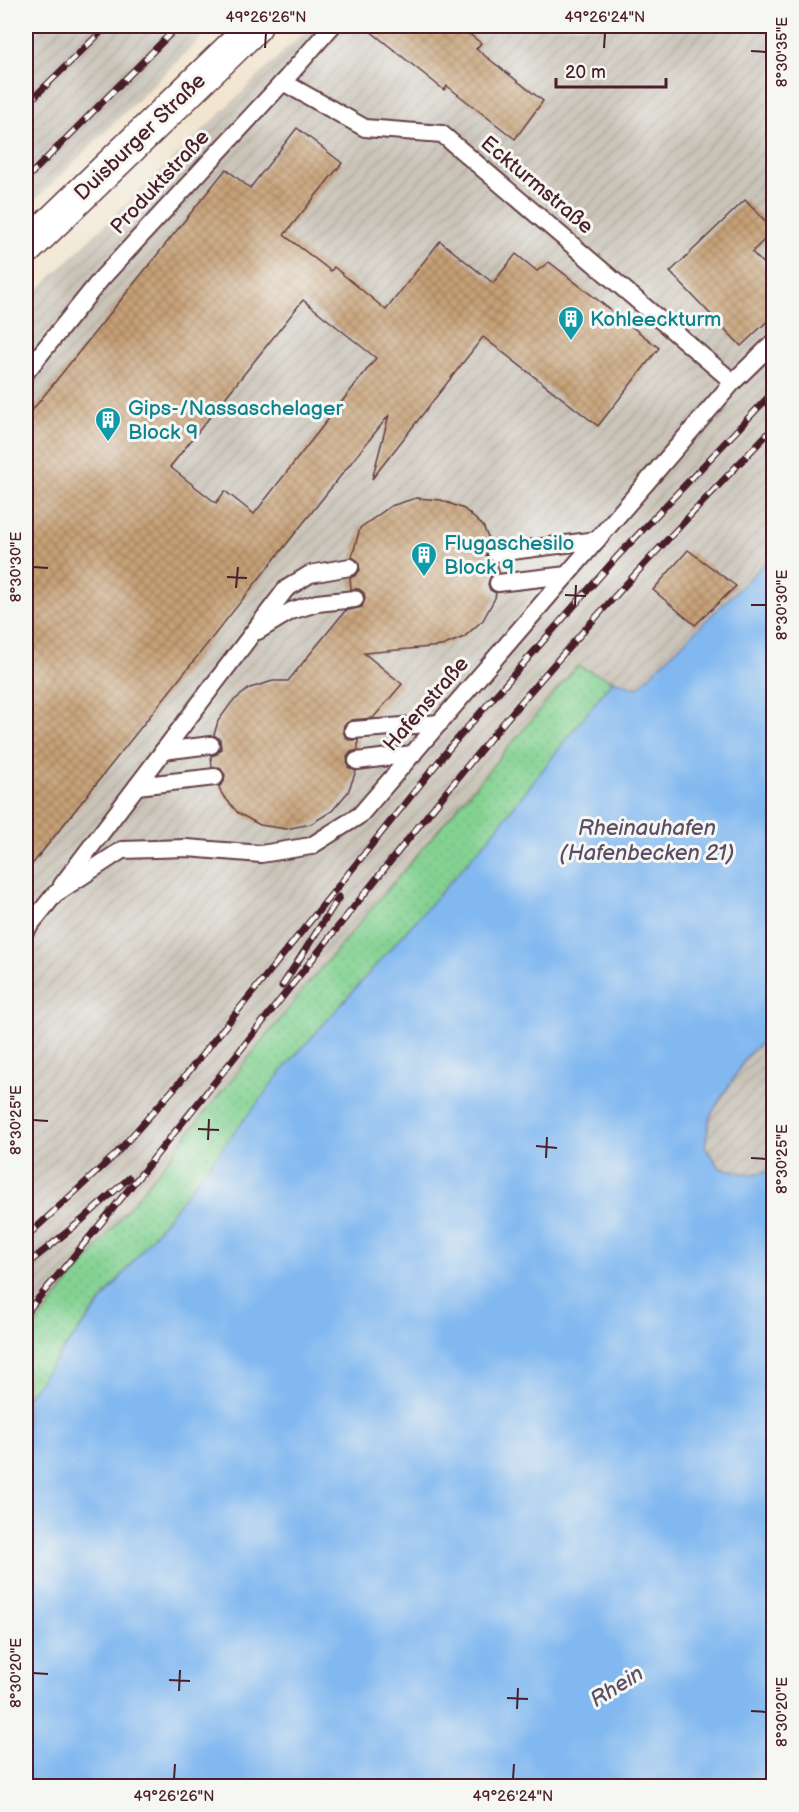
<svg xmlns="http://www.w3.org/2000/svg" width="799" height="1812" font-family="'Balsamiq Sans',sans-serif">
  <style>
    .industrial { fill: url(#industrial-furrows) }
    .green { fill: url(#green-dots); stroke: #66785e; stroke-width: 1.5 }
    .water { fill: #81b8f0; stroke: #666c8e; stroke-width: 1.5 }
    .building { fill: url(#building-cross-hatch); fill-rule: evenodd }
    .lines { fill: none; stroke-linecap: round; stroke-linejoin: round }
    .service-casing { stroke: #633d43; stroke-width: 20 }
    .tertiary-casing { stroke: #633d43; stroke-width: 36 }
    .service { stroke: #fff; stroke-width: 16 }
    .tertiary { stroke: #fff; stroke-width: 33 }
    .rail-casing { stroke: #4a1f2b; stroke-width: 7 }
    .rail { stroke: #f6f6f2; stroke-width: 4.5; stroke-dasharray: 14; stroke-linecap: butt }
    .ticks { fill: none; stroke: #4a1f2b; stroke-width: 2 }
    .labels { text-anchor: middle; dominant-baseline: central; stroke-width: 6; stroke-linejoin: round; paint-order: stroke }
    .street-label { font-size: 21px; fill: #4a1f2b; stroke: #f6f6f2 }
    .culture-label { font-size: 21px; fill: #0d838f; stroke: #f6f6f2; text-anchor: start }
    .water-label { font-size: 22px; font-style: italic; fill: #5a4d66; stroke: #f6f6f2 }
    .neatline { fill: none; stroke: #4a1f2b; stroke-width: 2 }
    .ticks-label { font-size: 15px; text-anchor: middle; fill: #4a1f2b }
  </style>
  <defs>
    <pattern id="industrial-furrows" width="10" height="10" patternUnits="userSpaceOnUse" patternTransform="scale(1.5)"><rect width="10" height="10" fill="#c9c3b8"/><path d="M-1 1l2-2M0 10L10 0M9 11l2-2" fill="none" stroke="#aea79e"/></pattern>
    <pattern id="green-dots" width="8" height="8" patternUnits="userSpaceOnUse" patternTransform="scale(1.5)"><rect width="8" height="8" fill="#83d292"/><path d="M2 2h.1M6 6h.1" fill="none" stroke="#73b47e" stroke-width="1.8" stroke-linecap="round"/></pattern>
    <pattern id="building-cross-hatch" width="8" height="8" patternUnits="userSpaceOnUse" patternTransform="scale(1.5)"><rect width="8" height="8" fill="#c6a076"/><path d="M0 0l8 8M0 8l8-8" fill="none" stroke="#a38261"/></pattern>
  </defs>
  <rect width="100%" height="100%" fill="#f6f6f2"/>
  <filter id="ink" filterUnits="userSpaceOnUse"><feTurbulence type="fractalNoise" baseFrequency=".0167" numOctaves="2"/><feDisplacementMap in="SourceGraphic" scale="12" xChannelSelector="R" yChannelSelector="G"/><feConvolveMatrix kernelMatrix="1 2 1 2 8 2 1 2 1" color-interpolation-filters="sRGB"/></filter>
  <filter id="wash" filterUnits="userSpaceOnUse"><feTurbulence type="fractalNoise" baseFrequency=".008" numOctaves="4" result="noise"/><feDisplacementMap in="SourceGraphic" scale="24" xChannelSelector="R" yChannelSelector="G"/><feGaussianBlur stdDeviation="1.35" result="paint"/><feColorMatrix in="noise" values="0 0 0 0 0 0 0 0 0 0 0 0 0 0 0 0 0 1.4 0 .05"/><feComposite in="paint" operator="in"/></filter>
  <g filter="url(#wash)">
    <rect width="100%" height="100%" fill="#f2e4cd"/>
    <g class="industrial">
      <polygon points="26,26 213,26 26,209"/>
      <polygon points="310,26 773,26 773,555 636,688 576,666 317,973 26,1336 26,302"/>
      <polygon points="773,1032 773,1171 749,1174 719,1168 705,1147 710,1116 748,1055"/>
    </g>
    <polygon class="green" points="577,666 613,680 490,837 117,1281 26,1398 26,1336 317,973"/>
    <polygon class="water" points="773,555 773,1032 748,1055 710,1116 705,1147 720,1168 749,1174 773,1171 773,1786 26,1786 26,1398 288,1064 490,837 613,680 637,688"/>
    <g id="blocks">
      <g class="building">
        <polygon points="364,26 459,26 481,43 476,49 543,101 515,139 447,86 444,90"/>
        <path d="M297,128L342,163L284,235L331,271L334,267L386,310L440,241L493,283L516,254L537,271L549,262L659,348L598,426L483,337L372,479L389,415L26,872V418L226,169L250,188ZM303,300L376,358L254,514L225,491L216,503L170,467Z"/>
        <polygon points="745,200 774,230 752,252 774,275 774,315 741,346 670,272"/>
        <polygon points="416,498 441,500 464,509 483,526 491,544 487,548 486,555 491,562 497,563 499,572 491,575 488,584 490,590 496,593 495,598 483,620 464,637 442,646 364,653 402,684 373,718 352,720 344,725 343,731 345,736 349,740 358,740 358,750 351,752 347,757 348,767 356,771 348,792 332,811 311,824 286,829 260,825 238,813 222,794 219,787 224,782 225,775 220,768 212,767 211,756 217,754 221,749 220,739 214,735 218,721 232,702 250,688 273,681 288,681 345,611 362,607 365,598 364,593 359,589 351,589 350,578 356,575 360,570 358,561 352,557 360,528 391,506"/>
        <polygon points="688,550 736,586 695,625 653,590"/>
      </g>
    </g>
  </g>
  <g filter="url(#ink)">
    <use href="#blocks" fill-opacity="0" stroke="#633d43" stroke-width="1.5"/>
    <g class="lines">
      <defs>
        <g id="service">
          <polyline points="283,82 365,128 442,134 733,382"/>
          <polyline points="26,372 101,279 283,82 332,26"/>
          <polyline points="496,553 597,540"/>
          <polyline points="498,583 567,575"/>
          <polyline points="258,631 291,611 317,603 355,599"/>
          <polyline points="353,730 440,723"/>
          <polyline points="163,751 211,745"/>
          <polyline points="357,761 413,754"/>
          <polyline points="137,786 215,777"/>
          <polyline points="62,885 286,589 310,574 350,567"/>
          <polyline points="26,930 55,894 122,850 187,848 261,854 311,846 360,815 733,382 774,342"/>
        </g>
        <polyline id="tertiary" points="26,248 255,26"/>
      </defs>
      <use href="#service" class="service-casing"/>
      <use href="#tertiary" class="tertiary-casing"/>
      <use href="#service" class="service"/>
      <use href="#tertiary" class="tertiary"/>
      <defs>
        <g id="rail">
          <polyline points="26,33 32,26"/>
          <polyline points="26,105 107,26"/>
          <polyline points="26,179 178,26"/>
          <polyline points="282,986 339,897"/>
          <polyline points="26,1237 114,1156 186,1075 452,745 616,558 774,391"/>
          <polyline points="26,1265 82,1220 129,1178"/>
          <path d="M26,1313C178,1134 320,946 469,764C565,647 669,537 774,427"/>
        </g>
      </defs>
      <use href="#rail" class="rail-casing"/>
      <use href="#rail" class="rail"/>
    </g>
  </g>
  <path class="ticks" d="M265,48L266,33M604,48L605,33M751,51L766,52M33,567L48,568M227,577L247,578M236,588L238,567M565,595L586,596M751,605H766M575,606L576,585M33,1120L48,1121M198,1129L219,1130M208,1140L209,1119M536,1146L557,1148M546,1158L547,1137M751,1158L766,1159M33,1673L48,1674M169,1680L190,1681M179,1691L180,1670M507,1698L528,1699M517,1709L518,1688M751,1711L766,1712M174,1779L175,1764M513,1779L514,1764"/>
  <defs>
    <symbol id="building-pin" viewBox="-11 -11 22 30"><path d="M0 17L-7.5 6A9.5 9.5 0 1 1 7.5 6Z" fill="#0f9aa8" stroke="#f6f6f2"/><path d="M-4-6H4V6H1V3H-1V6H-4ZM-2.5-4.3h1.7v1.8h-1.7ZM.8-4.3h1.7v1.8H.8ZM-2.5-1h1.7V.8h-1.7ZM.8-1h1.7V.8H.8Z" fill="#fff"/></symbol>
  </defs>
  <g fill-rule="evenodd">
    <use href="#building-pin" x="556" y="304" width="30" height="40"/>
    <use href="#building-pin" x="93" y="405" width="30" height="40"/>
    <use href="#building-pin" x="409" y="540" width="30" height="40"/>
  </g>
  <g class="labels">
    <g class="street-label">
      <text transform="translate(140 137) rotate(-44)">Duisburger Straße</text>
      <text transform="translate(160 182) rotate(-47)">Produktstraße</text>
      <text transform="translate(537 185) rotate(40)">Eckturmstraße</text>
      <text transform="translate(426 704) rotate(-49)">Hafenstraße</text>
    </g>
    <g class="culture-label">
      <text x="590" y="319">Kohleeckturm</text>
      <text x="128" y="408">Gips-/Nassaschelager<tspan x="128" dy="24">Block 9</tspan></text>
      <text x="444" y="543">Flugaschesilo<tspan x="444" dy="24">Block 9</tspan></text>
    </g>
    <g class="water-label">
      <text x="647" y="828">Rheinauhafen<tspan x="647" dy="25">(Hafenbecken 21)</tspan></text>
      <text transform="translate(617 1687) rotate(-32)">Rhein</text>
    </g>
  </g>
  <rect width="799" height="1812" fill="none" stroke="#f6f6f2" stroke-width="66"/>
  <path d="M556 78v9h110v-9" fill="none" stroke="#4a1f2b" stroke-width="3"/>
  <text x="565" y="78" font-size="18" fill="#4a1f2b" stroke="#f6f6f2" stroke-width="4.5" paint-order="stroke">20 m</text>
  <rect x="33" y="33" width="733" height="1746" class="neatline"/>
  <g class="ticks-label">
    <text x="266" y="22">49°26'26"N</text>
    <text x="605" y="22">49°26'24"N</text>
    <text transform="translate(782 52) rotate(-90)" y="5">8°30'35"E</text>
    <text transform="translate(16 567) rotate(-90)" y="5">8°30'30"E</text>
    <text transform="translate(782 605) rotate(-90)" y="5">8°30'30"E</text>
    <text transform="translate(16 1120) rotate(-90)" y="5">8°30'25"E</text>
    <text transform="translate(782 1159) rotate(-90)" y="5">8°30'25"E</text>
    <text transform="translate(16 1673) rotate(-90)" y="5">8°30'20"E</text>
    <text transform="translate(782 1712) rotate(-90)" y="5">8°30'20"E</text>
    <text x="174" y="1801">49°26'26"N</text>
    <text x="513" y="1801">49°26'24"N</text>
  </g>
</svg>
